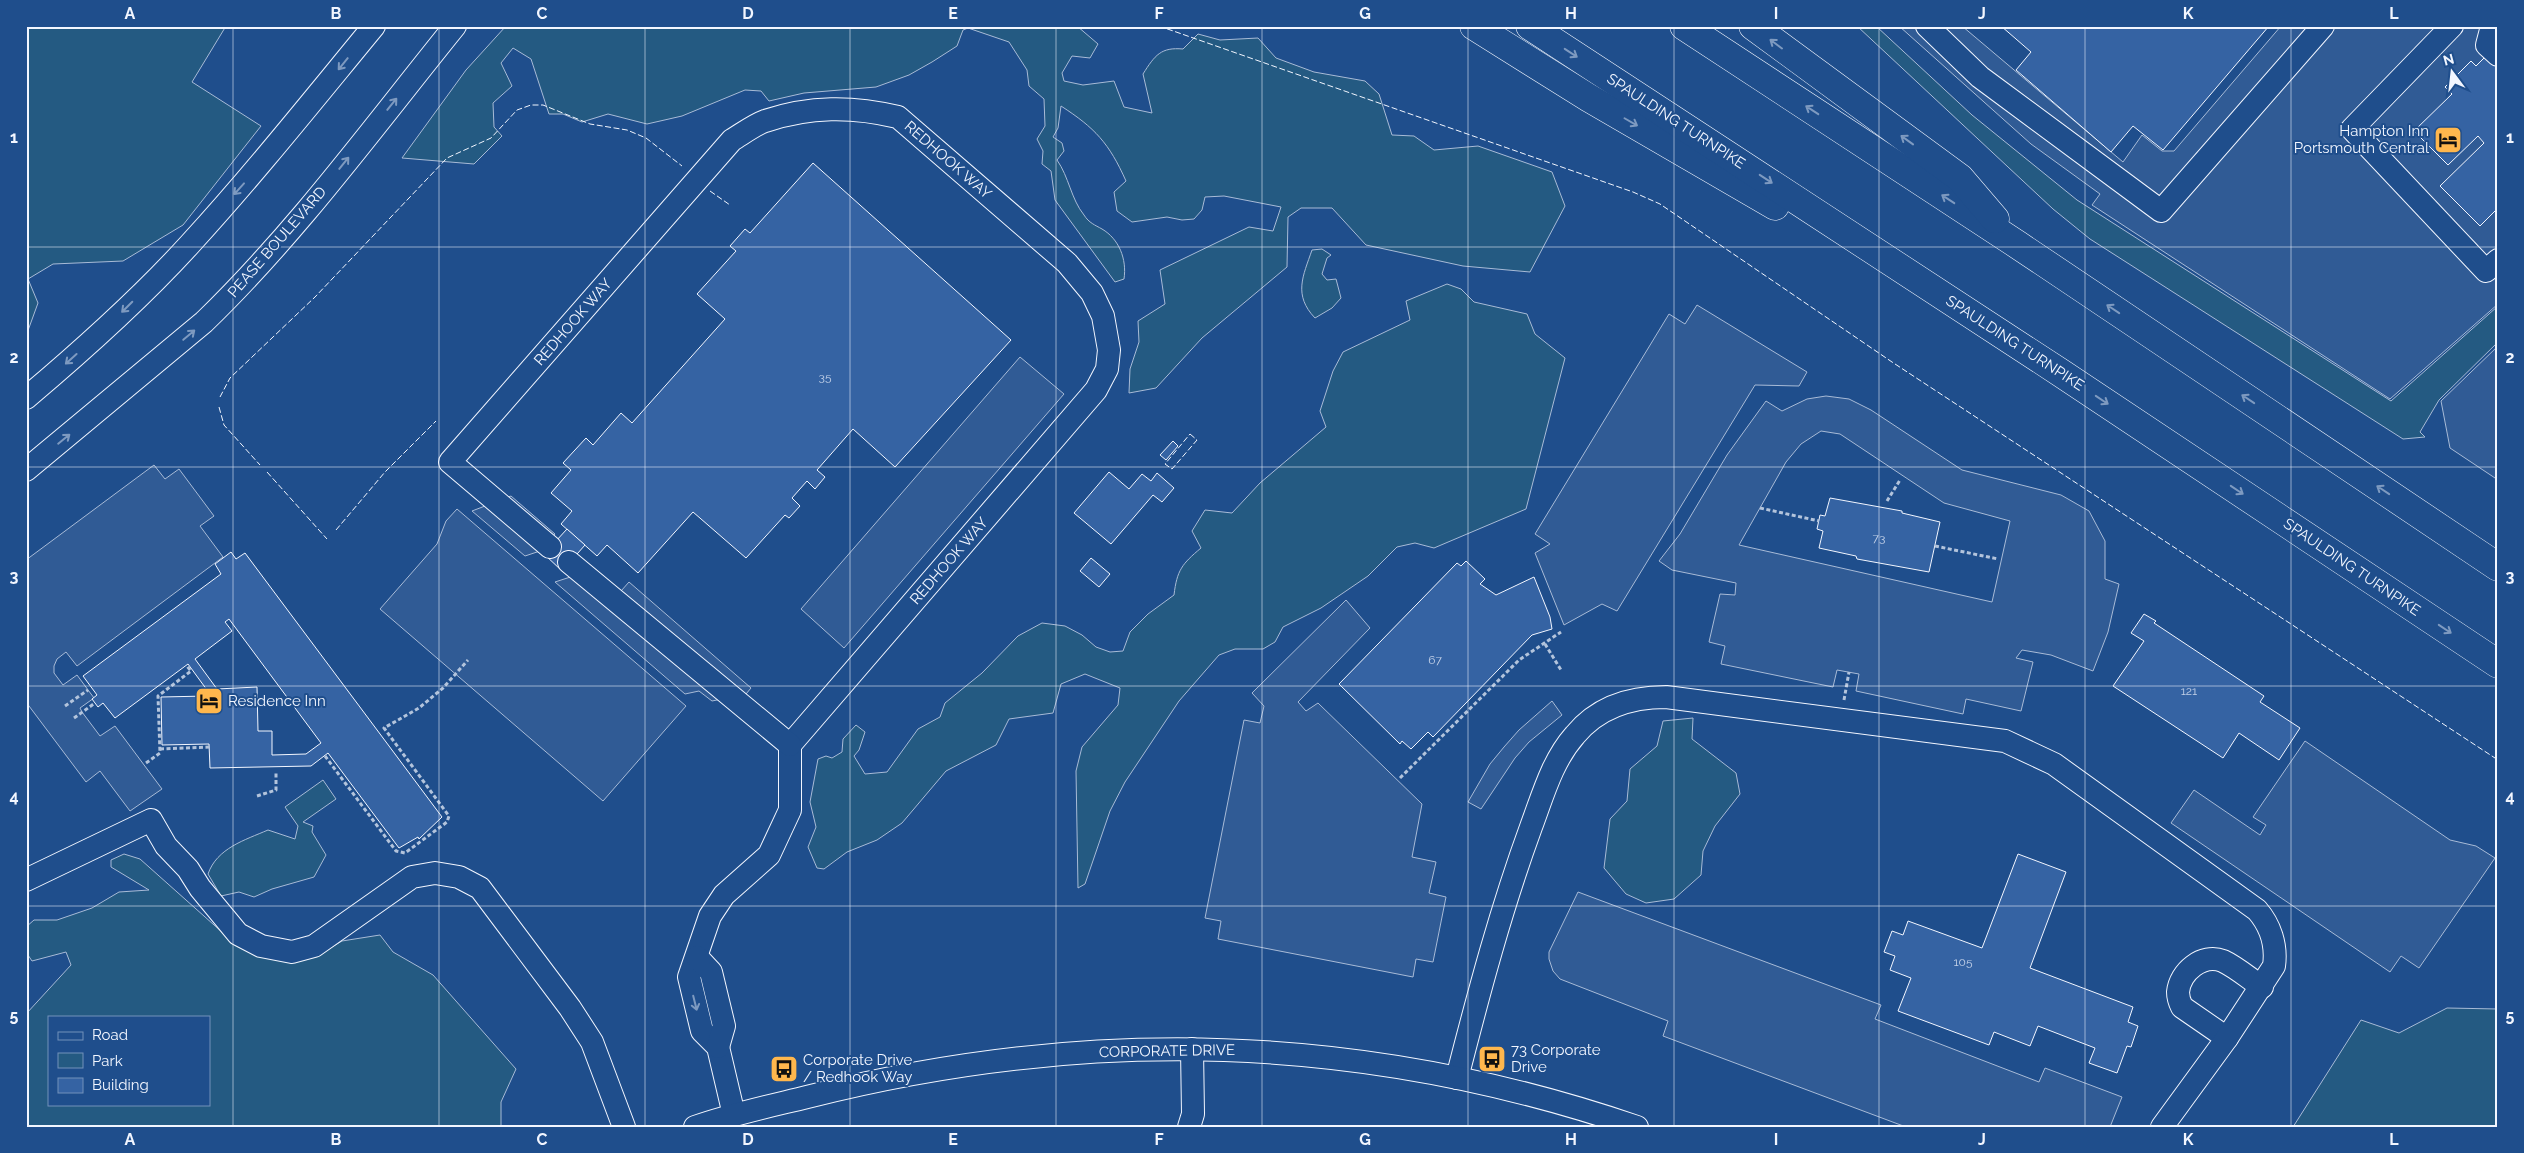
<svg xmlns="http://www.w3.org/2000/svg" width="2524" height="1153" font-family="Raleway,sans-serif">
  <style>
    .green { fill: #245a82; stroke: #a8bbd7; fill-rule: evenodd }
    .parking { fill: #305b95; stroke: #a8bbd7; fill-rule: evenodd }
    .building { fill: #3563a3; stroke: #f2f6ff; fill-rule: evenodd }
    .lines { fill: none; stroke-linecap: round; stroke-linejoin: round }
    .minor-casing { stroke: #f2f6ff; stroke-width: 24 }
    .highway-casing { stroke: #f2f6ff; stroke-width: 29 }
    .path { stroke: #b3c4dc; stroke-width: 3; stroke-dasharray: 4 2.5; stroke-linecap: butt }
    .minor { stroke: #1f4e8c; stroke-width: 22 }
    .highway { stroke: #1f4e8c; stroke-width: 28 }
    .fence { stroke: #f2f6ff; stroke-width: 1; stroke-dasharray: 6 2.5; stroke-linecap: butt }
    .oneway { stroke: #7e9ac0 }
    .grid { fill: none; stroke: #f2f6ff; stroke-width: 1; stroke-opacity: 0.55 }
    .labels { text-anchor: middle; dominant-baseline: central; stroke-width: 4; stroke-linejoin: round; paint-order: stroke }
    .number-label { font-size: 12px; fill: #c3d1e8 }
    .street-label { font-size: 15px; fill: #f2f6ff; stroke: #1f4e8c }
    .poi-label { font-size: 15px; fill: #f2f6ff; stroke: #1f4e8c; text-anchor: start }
    .neatline { fill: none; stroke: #f2f6ff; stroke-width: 2 }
    .grid-label { font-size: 16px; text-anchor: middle; font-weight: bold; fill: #f2f6ff }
  </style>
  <rect width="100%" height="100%" fill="#1f4e8c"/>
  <g class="green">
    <polygon points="26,26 226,26 192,82 261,126 183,225 123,261 53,264 28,279 38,303 26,336"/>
    <path d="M506,26H1077L1098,44L1090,58L1072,56L1062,73L1064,81L1083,85L1114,81L1124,107L1152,113L1143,74C1155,55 1161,47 1183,49L1198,34L1220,40L1258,38L1276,58L1314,72L1365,81L1379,94L1392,135L1414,136L1434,150L1478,146L1552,172L1565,206L1530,272L1463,266L1366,245L1332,208H1301L1288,217L1287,267L1202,338L1156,388L1129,393L1130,369L1139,342L1138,321L1165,304L1160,270L1249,227L1273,231L1281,207L1224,196L1205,197L1202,210L1194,219L1182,220L1167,217L1132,222L1117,211L1114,192L1126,181C1109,143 1095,128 1061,106L1058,128L1053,137L1062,143L1064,151L1057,160C1069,177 1071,199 1084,215C1089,223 1095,225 1102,229C1119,239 1127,259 1124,279L1115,282L1055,200L1051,171L1042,164L1043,151L1037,139L1045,126L1044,99L1029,86L1027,70L1009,42L968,28L963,30L957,46L932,62L909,75L876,87L804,93L769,101L761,91L745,90L682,116L647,124L608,114L582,122L563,114H549L531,59L513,48L501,63L512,86L493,103L494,127L502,136L474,164L402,158L466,70Z"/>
    <polygon points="1857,26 1876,26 1972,115 2077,200 2391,401 2498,306 2498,342 2439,400 2420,432 2425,437 2403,439 2090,239 2053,209"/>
    <path d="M1322,249L1331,255L1327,258L1322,274L1327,280L1336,279L1341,298L1332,308L1315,318C1293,295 1303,276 1312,250Z"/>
    <path d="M1447,284L1461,289L1474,302L1527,314L1535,334L1565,358L1526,509L1434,548L1415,543L1397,547L1368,576L1321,608L1283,627L1275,642L1263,649H1235L1219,655L1179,701L1125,782L1110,811L1085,884L1078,888L1076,771L1082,747L1118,705L1120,688L1085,674L1061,684L1053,713L1009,719L996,745L946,771L902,823L877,840L847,852L824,869L817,868L808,847L816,827L810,802L818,759L826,756L832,758L842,752L843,739L856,725L865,732L859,750L854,756L865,774L887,772L918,729L940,717L945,703L982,673L1018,636L1042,623L1065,626L1082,635L1096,647L1110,652L1123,651L1130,632L1148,614L1174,595C1177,570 1182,564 1201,548L1192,531L1205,510L1232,513L1260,483L1326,427L1320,411L1333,371L1343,352L1410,320L1406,301Z"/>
    <polygon points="1693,718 1692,739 1736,773 1740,794 1715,826 1703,851 1701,875 1674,899 1646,903 1626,894 1604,868 1610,819 1627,801 1630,769 1657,746 1663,721"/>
    <path d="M323,780L336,799L303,822L313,826L312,832L326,855L314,877L272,889L254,897L239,892L221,896L208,874C217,848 245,840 268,830L295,839L298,826L285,807Z"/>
    <path d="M124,854L140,859L232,941L325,951L342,941L380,935L393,952L433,975L516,1069L501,1102V1127H26V1014L71,965L66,952L32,961L26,952V927L34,920H57L92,908L119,892L149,890L111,867V860ZM49,1017H209V1104H49Z"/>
    <polygon points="2447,1008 2498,1009 2498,1127 2293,1127 2361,1020 2399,1033"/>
  </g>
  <g class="parking">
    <polygon points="1899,26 1962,26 2123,162 2142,135 2162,151 2174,151 2281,26 2498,26 2498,304 2390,399 2092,205 2100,194 2031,144"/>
    <polygon points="1697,305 1807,372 1799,386 1755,385 1617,611 1602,604 1564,625 1535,553 1550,544 1535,534 1669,314 1685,324"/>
    <polygon points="2498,346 2498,480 2450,448 2441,401"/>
    <polygon points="1020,357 1064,394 844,648 801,609"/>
    <path d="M1826,396L1849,399L1871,410L1962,470L2061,495L2089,511L2105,541V579L2119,584L2108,632L2093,671L2051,655L2022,650L2016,658L2033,662L2021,711L1966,699L1963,714L1856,691L1859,674L1837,670L1833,687L1721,664L1725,646L1709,642L1720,594L1735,595L1736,583L1672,570L1659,561L1680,534L1727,455L1766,401L1782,411L1807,399ZM1821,431L1840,434L1944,503L2010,521L1992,602L1739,545L1786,462L1801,444Z"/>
    <polygon points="154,465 165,479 179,469 214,516 200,526 223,557 77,666 66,652 57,659 54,666 54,673 63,685 77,675 94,698 80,708 82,712 100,736 115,726 162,789 130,811 100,771 86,782 26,702 26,560"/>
    <polygon points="511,496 555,534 540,551 525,556 472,511"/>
    <polygon points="457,509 686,706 603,801 380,609 437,544 446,521"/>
    <polygon points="595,569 621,591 629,582 751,688 746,694 712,701 699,691 685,694 555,582"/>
    <polygon points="1346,600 1370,628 1298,702 1306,711 1318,703 1422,804 1412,857 1436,862 1429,893 1446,897 1433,962 1416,959 1413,977 1218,939 1221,921 1205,918 1244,720 1260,723 1264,706 1252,693"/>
    <polygon points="1552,701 1562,715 1529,742 1515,758 1481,809 1468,802 1490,764 1504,747 1519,730"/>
    <polygon points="2305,741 2450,840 2476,846 2495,858 2419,968 2401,956 2390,972 2171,823 2194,790 2260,835 2266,825 2253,817"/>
    <polygon points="1578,892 1881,1005 1875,1019 2039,1082 2045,1068 2122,1097 2110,1127 1906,1127 1663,1036 1668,1021 1560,979 1553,971 1549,959 1549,952"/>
  </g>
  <g class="building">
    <polygon points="2001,26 2269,26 2163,150 2133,126 2111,152 2016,70 2031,52"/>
    <polygon points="2485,57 2492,64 2498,57 2498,208 2480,226 2440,186 2484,143 2478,136 2448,165 2414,131 2452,94 2445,87 2471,61 2476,66"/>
    <polygon points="813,163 1011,340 895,467 853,429 817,470 825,477 815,489 807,481 792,498 800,506 789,518 785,515 746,558 693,512 638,573 607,545 597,556 561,524 572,511 551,493 571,470 563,463 586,438 593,445 621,413 632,423 725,319 697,294 736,251 730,246 745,229 750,233"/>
    <polygon points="1173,441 1178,446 1166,460 1160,455"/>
    <polygon points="1109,472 1129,489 1142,474 1151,481 1157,473 1174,488 1162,502 1153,495 1111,544 1074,513"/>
    <polygon points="1830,498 1902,511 1902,513 1940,522 1929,572 1857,559 1856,556 1819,548 1823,531 1817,529 1820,515 1825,516"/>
    <polygon points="567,529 585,545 562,571 544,554"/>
    <path d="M231,552L236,559L245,553L442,817L419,839L418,837L399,848L328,753L311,766L210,768L209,744L162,745L161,697L207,696V690L188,664L115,718L103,703L98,707L92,699L97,695L83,676L221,574L215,564ZM229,619L321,743L306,754L272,755V731H258L257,687L217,689L195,659L232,631L225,622Z"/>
    <polygon points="1091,558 1110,574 1099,587 1080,571"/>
    <polygon points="1466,561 1485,579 1480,584 1496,595 1534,577 1550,617 1552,629 1532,635 1433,737 1428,732 1411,749 1402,741 1400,744 1339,684 1457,563 1461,566"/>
    <polygon points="2144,614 2156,621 2154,623 2264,696 2260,702 2300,728 2279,760 2239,733 2223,758 2113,686 2144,641 2131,633"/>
    <polygon points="2018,854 2066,872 2030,968 2133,1007 2128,1022 2138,1026 2131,1047 2127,1046 2117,1073 2089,1063 2095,1048 2038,1026 2030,1046 1994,1032 1989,1045 1898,1011 1911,978 1890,970 1895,956 1884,952 1892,931 1903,935 1908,921 1982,948"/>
  </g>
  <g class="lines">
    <defs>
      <g id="minor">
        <polyline points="1927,26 1980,77 2161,211 2323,26"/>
        <polyline points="2452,26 2352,129 2486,271 2498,260"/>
        <polyline points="2492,26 2487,45 2498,55"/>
        <path d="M26,398C83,350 140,299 190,244C254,174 313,100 374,26"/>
        <path d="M26,470L204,322C297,232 374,126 455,26"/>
        <path d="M550,547L450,462L732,140C742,134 754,125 765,121C810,106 852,106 898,117L1067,263L1092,293L1103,316L1109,350L1107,369L1096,390L790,745V810L769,855L724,895L710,916L689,977L702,1031L718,1047L734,1115"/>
        <polyline points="569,562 790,745"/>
        <polyline points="26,880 151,820 166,846 188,869 200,888 238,934 261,946 292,952 314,946 412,877 435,873 459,877 480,888 570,1008 592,1042 624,1127"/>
        <polyline points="697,957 711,972 724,1026 718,1047"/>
        <path d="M2227,1038L2182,1007C2180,1003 2178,997 2178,992C2180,972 2202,953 2223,961C2236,967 2250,979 2262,987"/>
        <path d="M1457,1078C1479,992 1501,909 1531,827C1543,795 1552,761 1575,735C1598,707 1631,697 1666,697L2005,741L2054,764L2257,910C2270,925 2277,945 2274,966L2227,1038L2162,1127"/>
        <path d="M695,1127C732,1114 770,1106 807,1097C1088,1026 1362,1033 1637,1127"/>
        <polyline points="1189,1127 1193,1114 1192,1049"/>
      </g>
      <g id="highway">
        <polyline points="1474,26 1589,98 1775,206"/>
        <polyline points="1530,26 2061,373 2498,664"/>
        <polyline points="1684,26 2018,245 2498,567"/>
        <polyline points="1753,26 1960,178 1995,219"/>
      </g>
    </defs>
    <use href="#minor" class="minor-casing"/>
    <use href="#highway" class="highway-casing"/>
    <g class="path">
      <polyline points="1887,501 1900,480"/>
      <polyline points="1760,508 1819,521"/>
      <polyline points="1935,546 1998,559"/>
      <polyline points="1545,644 1561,670"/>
      <polyline points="1844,700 1849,672"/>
      <polyline points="65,706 88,690"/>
      <polyline points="74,718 95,703"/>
      <polyline points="160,749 210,747"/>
      <polyline points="325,756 396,851 405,853 447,822 449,816 384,728 419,708 443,688 468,660"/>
      <polyline points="146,763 160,753 158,696 191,671 186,665"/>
      <polyline points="1400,778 1519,660 1561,632"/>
      <polyline points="257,796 276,790 276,772"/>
    </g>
    <use href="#minor" class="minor"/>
    <use href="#highway" class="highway"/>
    <g class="fence">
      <polyline points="1159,26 1633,192 1660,204 1892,362 2498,760"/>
      <polyline points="710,191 730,205"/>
      <polyline points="220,397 230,378 315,297 447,158 491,138 517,110 531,105 543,105 590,124 627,130 646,138 682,166"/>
      <polyline points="219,407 224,425 260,465"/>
      <polygon points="1190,434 1197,440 1172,469 1165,464"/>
      <polyline points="267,472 327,539"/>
      <polyline points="336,530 385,472 436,421"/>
    </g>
  </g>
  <defs><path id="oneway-shaft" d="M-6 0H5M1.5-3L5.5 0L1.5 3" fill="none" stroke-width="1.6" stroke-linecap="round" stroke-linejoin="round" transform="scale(1.25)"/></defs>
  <g class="oneway">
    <use href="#oneway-shaft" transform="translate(1776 44) rotate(-143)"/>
    <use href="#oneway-shaft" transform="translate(1571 53) rotate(33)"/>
    <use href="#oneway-shaft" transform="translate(343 64) rotate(129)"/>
    <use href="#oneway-shaft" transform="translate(392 104) rotate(-51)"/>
    <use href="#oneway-shaft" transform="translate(1812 110) rotate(-147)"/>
    <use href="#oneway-shaft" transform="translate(1631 122) rotate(30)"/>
    <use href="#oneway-shaft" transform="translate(1907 140) rotate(-144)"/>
    <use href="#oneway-shaft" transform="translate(344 163) rotate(-51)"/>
    <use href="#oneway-shaft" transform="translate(1766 179) rotate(33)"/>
    <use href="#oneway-shaft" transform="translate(239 189) rotate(132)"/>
    <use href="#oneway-shaft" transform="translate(1948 199) rotate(-147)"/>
    <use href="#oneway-shaft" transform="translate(127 307) rotate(135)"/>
    <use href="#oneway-shaft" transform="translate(2113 309) rotate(-146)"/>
    <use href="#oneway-shaft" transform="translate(189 335) rotate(-40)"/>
    <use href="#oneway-shaft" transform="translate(71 359) rotate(138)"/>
    <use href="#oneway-shaft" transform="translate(2248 399) rotate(-146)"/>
    <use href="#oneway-shaft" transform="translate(2102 400) rotate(34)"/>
    <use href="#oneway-shaft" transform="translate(64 439) rotate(-39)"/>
    <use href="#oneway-shaft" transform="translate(2237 490) rotate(34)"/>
    <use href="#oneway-shaft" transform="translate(2383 490) rotate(-146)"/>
    <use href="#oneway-shaft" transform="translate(2445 629) rotate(34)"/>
    <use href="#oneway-shaft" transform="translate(695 1003) rotate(76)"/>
  </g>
  <path class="grid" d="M233,26V1127M439,26V1127M645,26V1127M850,26V1127M1056,26V1127M1262,26V1127M1468,26V1127M1674,26V1127M1879,26V1127M2085,26V1127M2291,26V1127M26,247H2498M26,467H2498M26,686H2498M26,906H2498"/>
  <defs>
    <symbol id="hotel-square" viewBox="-11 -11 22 22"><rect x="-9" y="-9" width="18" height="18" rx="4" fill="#ffb74d" stroke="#1f4e8c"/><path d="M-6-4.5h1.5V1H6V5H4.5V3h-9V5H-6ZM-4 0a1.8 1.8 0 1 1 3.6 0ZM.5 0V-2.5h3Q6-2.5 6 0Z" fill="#111"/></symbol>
    <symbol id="bus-square" viewBox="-11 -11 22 22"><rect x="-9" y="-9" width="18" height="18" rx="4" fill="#ffb74d" stroke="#1f4e8c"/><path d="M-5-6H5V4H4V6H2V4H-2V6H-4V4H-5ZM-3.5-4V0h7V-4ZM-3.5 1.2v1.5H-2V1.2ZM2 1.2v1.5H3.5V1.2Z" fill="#111"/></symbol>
  </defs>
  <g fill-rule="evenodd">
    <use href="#hotel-square" x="2432" y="124" width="32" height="32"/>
    <use href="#hotel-square" x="193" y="685" width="32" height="32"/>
    <use href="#bus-square" x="1476" y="1043" width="32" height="32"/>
    <use href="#bus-square" x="768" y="1053" width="32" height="32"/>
  </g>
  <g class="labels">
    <g class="number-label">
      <text x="825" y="377">35</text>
      <text x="1879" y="538">73</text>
      <text x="1435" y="660">67</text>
      <text x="2189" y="691">121</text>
      <text x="1963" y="962">105</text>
    </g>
    <g class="street-label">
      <text transform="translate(1676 121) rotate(33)">SPAULDING TURNPIKE</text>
      <text transform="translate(948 160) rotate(41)">REDHOOK WAY</text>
      <text transform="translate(277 242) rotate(-49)">PEASE BOULEVARD</text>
      <text transform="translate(573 322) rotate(-49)">REDHOOK WAY</text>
      <text transform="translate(2015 343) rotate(33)">SPAULDING TURNPIKE</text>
      <text transform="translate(949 561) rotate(-49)">REDHOOK WAY</text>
      <text transform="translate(2352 567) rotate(34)">SPAULDING TURNPIKE</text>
      <text transform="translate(1167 1051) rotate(-1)">CORPORATE DRIVE</text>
    </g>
    <g class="poi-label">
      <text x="2429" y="131" text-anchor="end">Hampton Inn<tspan x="2429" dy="17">Portsmouth Central</tspan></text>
      <text x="228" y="701">Residence Inn</text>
      <text x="1511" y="1050">73 Corporate<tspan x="1511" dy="17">Drive</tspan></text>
      <text x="803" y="1060">Corporate Drive<tspan x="803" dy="17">/ Redhook Way</tspan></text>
    </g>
  </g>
  <rect width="2524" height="1153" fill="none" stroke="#1f4e8c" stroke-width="55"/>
  <rect x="48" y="1016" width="162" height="90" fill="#1f4e8c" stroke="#7391ba"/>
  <rect x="58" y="1032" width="25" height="8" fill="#1f4e8c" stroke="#7391ba"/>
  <text x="92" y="1040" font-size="15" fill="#f2f6ff">Road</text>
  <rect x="58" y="1053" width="25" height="15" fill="#245a82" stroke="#7391ba"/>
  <text x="92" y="1066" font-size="15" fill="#f2f6ff">Park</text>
  <rect x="58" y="1078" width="25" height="15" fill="#3563a3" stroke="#7391ba"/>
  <text x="92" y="1090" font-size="15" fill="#f2f6ff">Building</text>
  <g transform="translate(2452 72) rotate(345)" stroke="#1f4e8c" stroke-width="4" paint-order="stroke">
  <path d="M0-4L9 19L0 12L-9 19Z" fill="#f2f6ff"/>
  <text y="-8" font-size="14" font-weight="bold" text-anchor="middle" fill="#f2f6ff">N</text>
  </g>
  <rect x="28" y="28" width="2468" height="1098" class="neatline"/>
  <g class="grid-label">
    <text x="130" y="19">A</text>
    <text x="336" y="19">B</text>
    <text x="542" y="19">C</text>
    <text x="748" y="19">D</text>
    <text x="953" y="19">E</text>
    <text x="1159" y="19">F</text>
    <text x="1365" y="19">G</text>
    <text x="1571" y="19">H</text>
    <text x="1776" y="19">I</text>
    <text x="1982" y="19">J</text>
    <text x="2188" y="19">K</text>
    <text x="2394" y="19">L</text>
    <text x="14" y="143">1</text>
    <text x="2510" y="143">1</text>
    <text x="14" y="363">2</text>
    <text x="2510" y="363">2</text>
    <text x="14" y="582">3</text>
    <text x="2510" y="582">3</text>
    <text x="14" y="802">4</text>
    <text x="2510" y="802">4</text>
    <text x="14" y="1021">5</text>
    <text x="2510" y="1021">5</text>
    <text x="130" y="1145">A</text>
    <text x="336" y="1145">B</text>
    <text x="542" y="1145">C</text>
    <text x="748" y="1145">D</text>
    <text x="953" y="1145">E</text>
    <text x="1159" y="1145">F</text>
    <text x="1365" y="1145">G</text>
    <text x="1571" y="1145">H</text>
    <text x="1776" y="1145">I</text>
    <text x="1982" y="1145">J</text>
    <text x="2188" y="1145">K</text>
    <text x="2394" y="1145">L</text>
  </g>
</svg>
